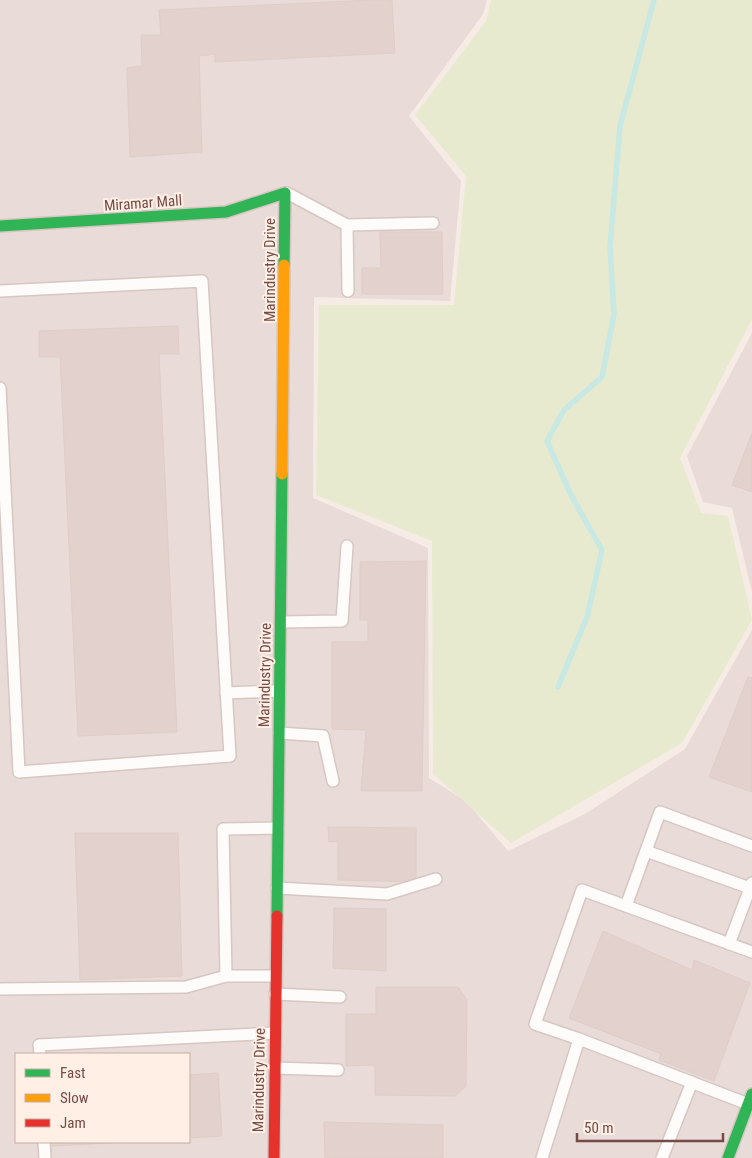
<svg xmlns="http://www.w3.org/2000/svg" width="752" height="1158" font-family="'Roboto Condensed',sans-serif">
  <style>
    .industrial { fill: #e9dbd7; fill-rule: evenodd }
    .green { fill: #e7eacf }
    .lines { fill: none; stroke-linecap: round; stroke-linejoin: round }
    .stream { stroke: #c7e8e3; stroke-width: 5.5 }
    .building { fill: #e3d1cd; stroke: #dfcdc8 }
    .lane-casing { stroke: #d7c7c3; stroke-width: 14 }
    .fast-casing { stroke: #d6c6c2; stroke-width: 14 }
    .slow-casing { stroke: #d6c6c2; stroke-width: 14 }
    .jam-casing { stroke: #d6c6c2; stroke-width: 14 }
    .lane { stroke: #fefcfb; stroke-width: 11 }
    .fast { stroke: #30b455; stroke-width: 11 }
    .slow { stroke: #ff9f0a; stroke-width: 11 }
    .jam { stroke: #e5322d; stroke-width: 11 }
    .labels { text-anchor: middle; dominant-baseline: central; stroke-width: 4; stroke-linejoin: round; paint-order: stroke }
    .street-label { font-size: 15px; fill: #744b46; stroke: #ffefe5 }
  </style>
  <rect width="100%" height="100%" fill="#f6ebe5"/>
  <g class="industrial">
    <path d="M0,0H487L483,14L409,116L461,181L450,301L314,297L313,498L428,548L429,778L466,801L508,851L585,814L685,749L752,630V1158H0ZM16,1054H189V1142H16Z"/>
    <polygon points="752,333 752,592 732,508 703,502 687,456"/>
  </g>
  <polygon class="green" points="491,0 752,0 752,319 680,458 701,513 728,516 752,620 682,743 511,843 433,774 432,541 316,495 319,305 454,305 466,176 415,115 486,21"/>
  <g class="lines">
    <polyline class="stream" points="558,687 587,617 602,550 571,495 547,441 564,410 602,377 614,314 610,247 620,126 654,0"/>
  </g>
  <g class="building">
    <polygon points="371,0 392,0 395,53 215,62 215,54 199,56 202,152 130,157 127,68 142,66 141,35 161,35 159,10"/>
    <polygon points="380,232 442,232 443,294 362,294 362,268 381,268"/>
    <polygon points="178,326 179,354 159,354 177,732 78,736 60,357 39,357 39,331"/>
    <polygon points="752,433 752,492 732,485"/>
    <polygon points="426,561 422,791 361,791 366,730 332,729 332,642 368,642 368,620 360,620 360,562"/>
    <polygon points="748,677 752,678 752,792 709,777"/>
    <polygon points="328,827 416,828 416,882 338,880 338,841 329,842"/>
    <polygon points="75,833 178,833 182,976 80,980"/>
    <polygon points="334,908 386,909 386,971 333,968"/>
    <polygon points="603,931 692,970 694,960 750,983 714,1081 659,1060 661,1054 569,1018"/>
    <polygon points="376,987 458,987 467,1000 466,1086 455,1096 375,1095 375,1065 346,1066 346,1014 376,1014"/>
    <polygon points="218,1073 222,1136 189,1138 189,1075"/>
    <polygon points="324,1122 443,1125 443,1158 325,1158"/>
    <polygon points="52,1142 130,1142 52,1146"/>
  </g>
  <g class="lines">
    <defs>
      <g id="lane">
        <polyline points="287,193 347,225 348,291"/>
        <polyline points="347,225 433,223"/>
        <polyline points="0,291 202,281 230,756 19,772 0,388"/>
        <polyline points="281,622 342,621 347,546"/>
        <polyline points="226,693 279,691"/>
        <polyline points="279,733 323,736 333,781"/>
        <polyline points="752,846 660,812 626,906 752,952"/>
        <polyline points="646,851 750,888"/>
        <polyline points="277,888 387,894 436,879"/>
        <polyline points="729,944 752,883"/>
        <polyline points="276,976 226,976 223,829 278,828"/>
        <polyline points="0,989 186,987 226,976"/>
        <polyline points="275,994 340,997"/>
        <polyline points="579,1039 535,1024 582,890 626,906"/>
        <polyline points="40,1054 39,1045 275,1033"/>
        <polyline points="274,1068 338,1070"/>
        <polyline points="44,1142 45,1158"/>
        <polyline points="542,1158 579,1039 748,1104"/>
        <polyline points="662,1158 692,1082"/>
      </g>
      <g id="fast">
        <polyline points="0,226 226,212 285,193 284,265"/>
        <polyline points="277,916 282,474"/>
        <polyline points="728,1158 752,1094"/>
      </g>
      <polyline id="slow" points="282,474 284,265"/>
      <polyline id="jam" points="274,1158 277,916"/>
    </defs>
    <use href="#lane" class="lane-casing"/>
    <use href="#fast" class="fast-casing"/>
    <use href="#slow" class="slow-casing"/>
    <use href="#jam" class="jam-casing"/>
    <use href="#lane" class="lane"/>
    <use href="#fast" class="fast"/>
    <use href="#slow" class="slow"/>
    <use href="#jam" class="jam"/>
  </g>
  <g class="labels">
    <g class="street-label">
      <text transform="translate(143 203) rotate(-4)">Miramar Mall</text>
      <text transform="translate(270 270) rotate(-90)">Marindustry Drive</text>
      <text transform="translate(265 675) rotate(-89)">Marindustry Drive</text>
      <text transform="translate(259 1080) rotate(-89)">Marindustry Drive</text>
    </g>
  </g>
  <rect x="15" y="1053" width="175" height="90" fill="#ffefe5" stroke="#c7ada5"/>
  <rect x="25" y="1069" width="25" height="8" fill="#30b455" stroke="#c7ada5"/>
  <text x="60" y="1078" font-size="15" fill="#744b46">Fast</text>
  <rect x="25" y="1094" width="25" height="8" fill="#ff9f0a" stroke="#c7ada5"/>
  <text x="60" y="1103" font-size="15" fill="#744b46">Slow</text>
  <rect x="25" y="1119" width="25" height="8" fill="#e5322d" stroke="#c7ada5"/>
  <text x="60" y="1128" font-size="15" fill="#744b46">Jam</text>
  <path d="M577 1133v8h146v-8" fill="none" stroke="#744b46" stroke-width="2.5"/>
  <text x="584" y="1133" font-size="15" fill="#744b46" stroke="#ffefe5" stroke-width="4" paint-order="stroke">50 m</text>
</svg>
